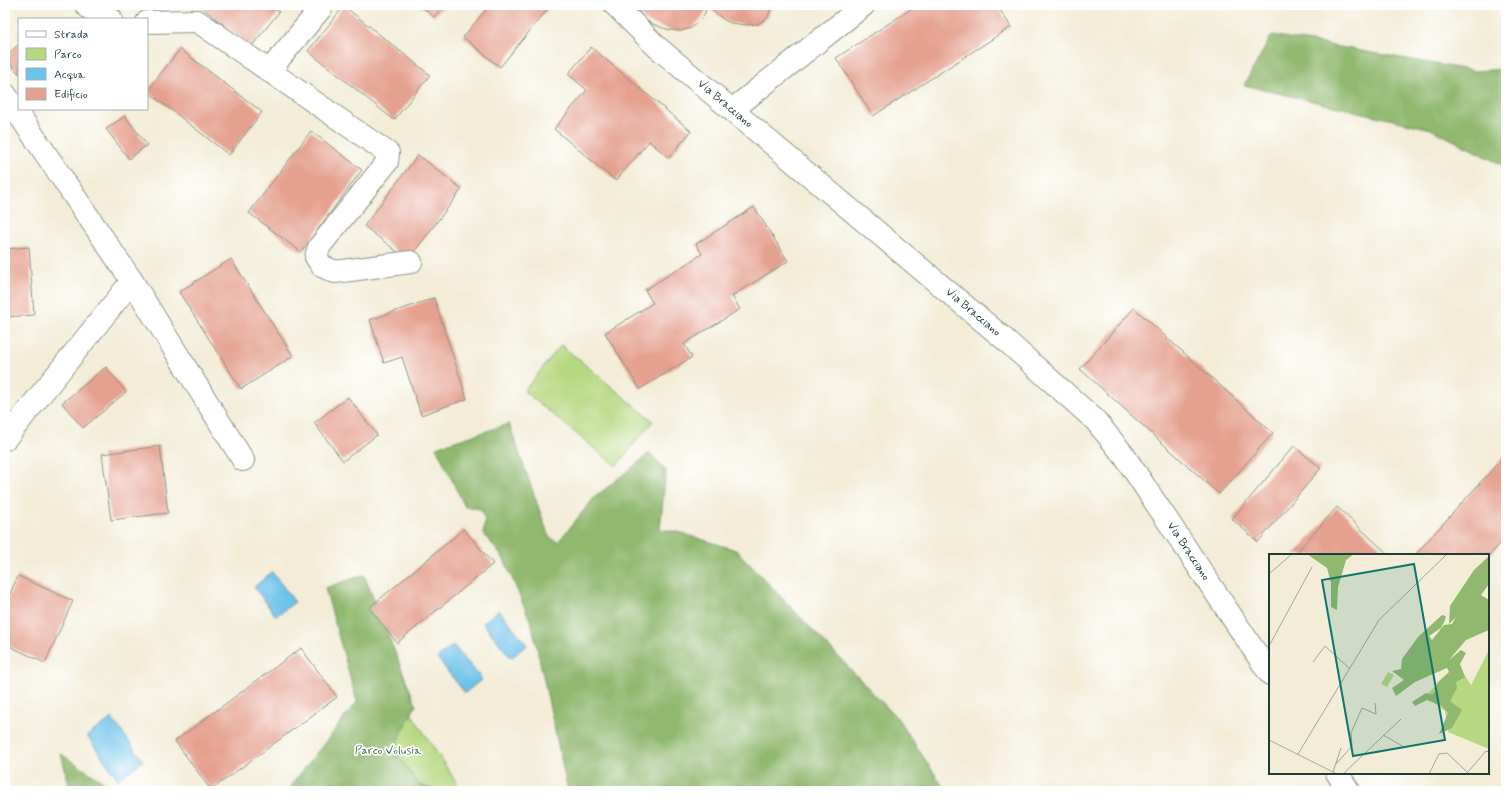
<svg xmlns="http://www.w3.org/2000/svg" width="1511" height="796" font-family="Mynerve,sans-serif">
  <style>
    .green { fill: #b6d880; stroke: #6a8a5a }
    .forest { fill: #90b86e; stroke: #587a51 }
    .water { fill: #6dc2e9; stroke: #46808e }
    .building { fill: #e5a190 }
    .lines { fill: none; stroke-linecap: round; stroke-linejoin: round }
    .minor-casing { stroke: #899586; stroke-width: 24 }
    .minor { stroke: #fff; stroke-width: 22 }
    .labels { text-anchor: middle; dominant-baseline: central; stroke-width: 3.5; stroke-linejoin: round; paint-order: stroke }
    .street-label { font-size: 12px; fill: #1f3d34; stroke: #fff }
    .park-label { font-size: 12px; fill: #456447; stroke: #fff }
    .inset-road { fill: none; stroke: #9ea796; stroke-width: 1 }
    .view { fill: #0f766e; fill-opacity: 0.15; stroke: #0f766e; stroke-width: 2 }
    .inset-edge { fill: none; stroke: #1f3d34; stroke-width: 2 }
  </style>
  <rect width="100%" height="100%" fill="#fff"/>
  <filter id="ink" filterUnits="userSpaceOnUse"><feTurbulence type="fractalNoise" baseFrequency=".025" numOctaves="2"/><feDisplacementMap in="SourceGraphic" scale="8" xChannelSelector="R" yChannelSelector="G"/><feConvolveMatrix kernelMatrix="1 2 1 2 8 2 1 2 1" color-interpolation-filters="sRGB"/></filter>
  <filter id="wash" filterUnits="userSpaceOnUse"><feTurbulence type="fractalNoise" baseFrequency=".012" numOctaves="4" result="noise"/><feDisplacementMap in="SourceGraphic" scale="16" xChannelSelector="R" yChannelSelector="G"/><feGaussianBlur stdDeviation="0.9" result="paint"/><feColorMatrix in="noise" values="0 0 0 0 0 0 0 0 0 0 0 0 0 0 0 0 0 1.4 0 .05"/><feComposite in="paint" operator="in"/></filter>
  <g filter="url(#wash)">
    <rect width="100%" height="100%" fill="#f3edd8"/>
    <g class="green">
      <polygon points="561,345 653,421 616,466 524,391"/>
      <polygon points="394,687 462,791 291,791"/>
    </g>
    <g class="forest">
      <polygon points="1272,35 1474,71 1506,69 1506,167 1431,129 1244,85"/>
      <polygon points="509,424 549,537 558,542 595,497 650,453 666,470 660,529 678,532 736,550 898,719 946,791 568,791 532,625 504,559 483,533 485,521 481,509 465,507 436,447"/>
      <polygon points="364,575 416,705 394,748 419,785 437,791 292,791 292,784 357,702 325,588"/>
      <polygon points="61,754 117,791 71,791"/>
    </g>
    <g class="water">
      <polygon points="272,572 295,602 276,616 254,587"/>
      <polygon points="499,610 527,645 511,658 483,623"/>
      <polygon points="453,645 482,679 465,693 437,658"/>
      <polygon points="112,718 143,761 118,779 87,736"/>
    </g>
    <g id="blocks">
      <g class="building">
        <polygon points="99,5 124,5 115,17"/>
        <polygon points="199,5 270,5 279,12 251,47"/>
        <polygon points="420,5 444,5 434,17"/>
        <polygon points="490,5 551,5 500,67 463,37"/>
        <polygon points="637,5 708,5 703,17 699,21 691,28 681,31 669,30 650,23 643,18 638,10"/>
        <polygon points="710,5 773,5 767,18 758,24 745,25 731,23 724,20 711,9"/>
        <polygon points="917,5 997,5 1011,27 873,116 836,58"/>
        <polygon points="344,6 430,75 394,120 308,51"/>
        <polygon points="19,44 19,74 5,57"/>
        <polygon points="591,47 691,131 669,158 649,141 616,181 554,129 587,90 568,74"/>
        <polygon points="180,49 262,112 229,155 147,91"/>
        <polygon points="125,116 147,145 129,159 106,129"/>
        <polygon points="311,131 362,170 301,252 249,213"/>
        <polygon points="418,155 462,189 408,260 364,226"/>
        <polygon points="754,207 788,261 732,296 740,309 684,344 692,357 640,389 605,333 653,303 645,290 702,254 696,244"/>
        <polygon points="29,247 34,315 5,317 5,249"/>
        <polygon points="231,259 293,356 241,389 179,292"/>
        <polygon points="434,298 467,399 421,415 402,357 384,363 370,320"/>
        <polygon points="1134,308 1273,433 1219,494 1080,369"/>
        <polygon points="106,367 126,392 83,428 62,403"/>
        <polygon points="348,397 377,435 343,461 314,423"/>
        <polygon points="160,446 168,513 111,520 102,454"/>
        <polygon points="1294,446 1321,468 1258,542 1232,519"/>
        <polygon points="1506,454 1506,537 1488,557 1488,555 1415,555"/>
        <polygon points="1337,507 1389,555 1294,555"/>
        <polygon points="464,529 493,564 397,643 369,608"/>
        <polygon points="18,576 73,601 45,663 5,644 5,605"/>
        <polygon points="301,648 337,697 211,790 175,741"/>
      </g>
    </g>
  </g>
  <g filter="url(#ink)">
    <use href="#blocks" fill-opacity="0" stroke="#899586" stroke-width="1"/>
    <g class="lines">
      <defs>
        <g id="minor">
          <polyline points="86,5 89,8 111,19"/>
          <path id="s1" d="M615,5L657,47L1002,337L1095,420L1123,454L1270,674"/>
          <polyline points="147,22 197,21 388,153 387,162 319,247 316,257 322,266 335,272 411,262"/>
          <polyline points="269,71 321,8"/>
          <polyline points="5,94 132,281 243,460"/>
          <polyline points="732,110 864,5"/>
          <polyline points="5,439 132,281"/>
          <polyline points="1337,773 1349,791"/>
        </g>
      </defs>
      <use href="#minor" class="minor-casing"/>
      <use href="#minor" class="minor"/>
    </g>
  </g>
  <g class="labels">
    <g class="street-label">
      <text stroke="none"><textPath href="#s1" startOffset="148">Via Bracciano</textPath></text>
      <text stroke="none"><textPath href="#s1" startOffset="472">Via Bracciano</textPath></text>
      <text stroke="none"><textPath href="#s1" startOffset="796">Via Bracciano</textPath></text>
    </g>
    <g class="park-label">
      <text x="388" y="751">Parco Volusia</text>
    </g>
  </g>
  <g transform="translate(1269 554)">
    <rect width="220" height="220" fill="#f3edd8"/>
    <path d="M220,96V195L179,178L176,157L156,142L189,111L202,131ZM119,118L125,121L118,133L112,130Z" fill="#b6d880"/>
    <path d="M38,0H85L77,6L69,33L68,56L62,53V29L58,14ZM220,2V30L212,41L220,46V76L197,86L180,106L192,96L197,99L191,110L196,123L187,128L188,134L181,147L193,156L183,174L170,180L179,159L173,152L158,146L146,152L143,148L157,139L163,141L167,137L168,129L180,118L178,114L146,128L127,142L123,134L135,126L123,117L132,115L133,105L149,83L173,61L177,62L176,66L172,74L160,82L163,86L175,71L183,70L187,63L180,70L181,52L205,16Z" fill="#90b86e"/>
    <path class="inset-road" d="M0,20L23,0M0,92L43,13M44,108L56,92L81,115M114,181L137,194M0,186L68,220M29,200L110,66L178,0M67,210L83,192L82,179L93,154L107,160L106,149M64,218L72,194M198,219L217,197L220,198M74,220L132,165M160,220L170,200L178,199L198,218"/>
    <path class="view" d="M145,10L176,186L84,202L53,26Z"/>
    <rect width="220" height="220" class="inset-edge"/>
  </g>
  <rect width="1511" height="796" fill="none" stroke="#fff" stroke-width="20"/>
  <rect x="18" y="18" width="130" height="92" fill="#ffffff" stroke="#a5b1ae"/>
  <rect x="26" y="31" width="20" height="6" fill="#ffffff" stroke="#a5b1ae"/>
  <text x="54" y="38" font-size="12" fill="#1f3d34">Strada</text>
  <rect x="26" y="48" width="20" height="12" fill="#b6d880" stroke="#a5b1ae"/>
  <text x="54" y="58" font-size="12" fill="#1f3d34">Parco</text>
  <rect x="26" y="68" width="20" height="12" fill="#6dc2e9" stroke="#a5b1ae"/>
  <text x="54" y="78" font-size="12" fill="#1f3d34">Acqua</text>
  <rect x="26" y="88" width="20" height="12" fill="#e5a190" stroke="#a5b1ae"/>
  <text x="54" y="98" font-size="12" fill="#1f3d34">Edificio</text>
</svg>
